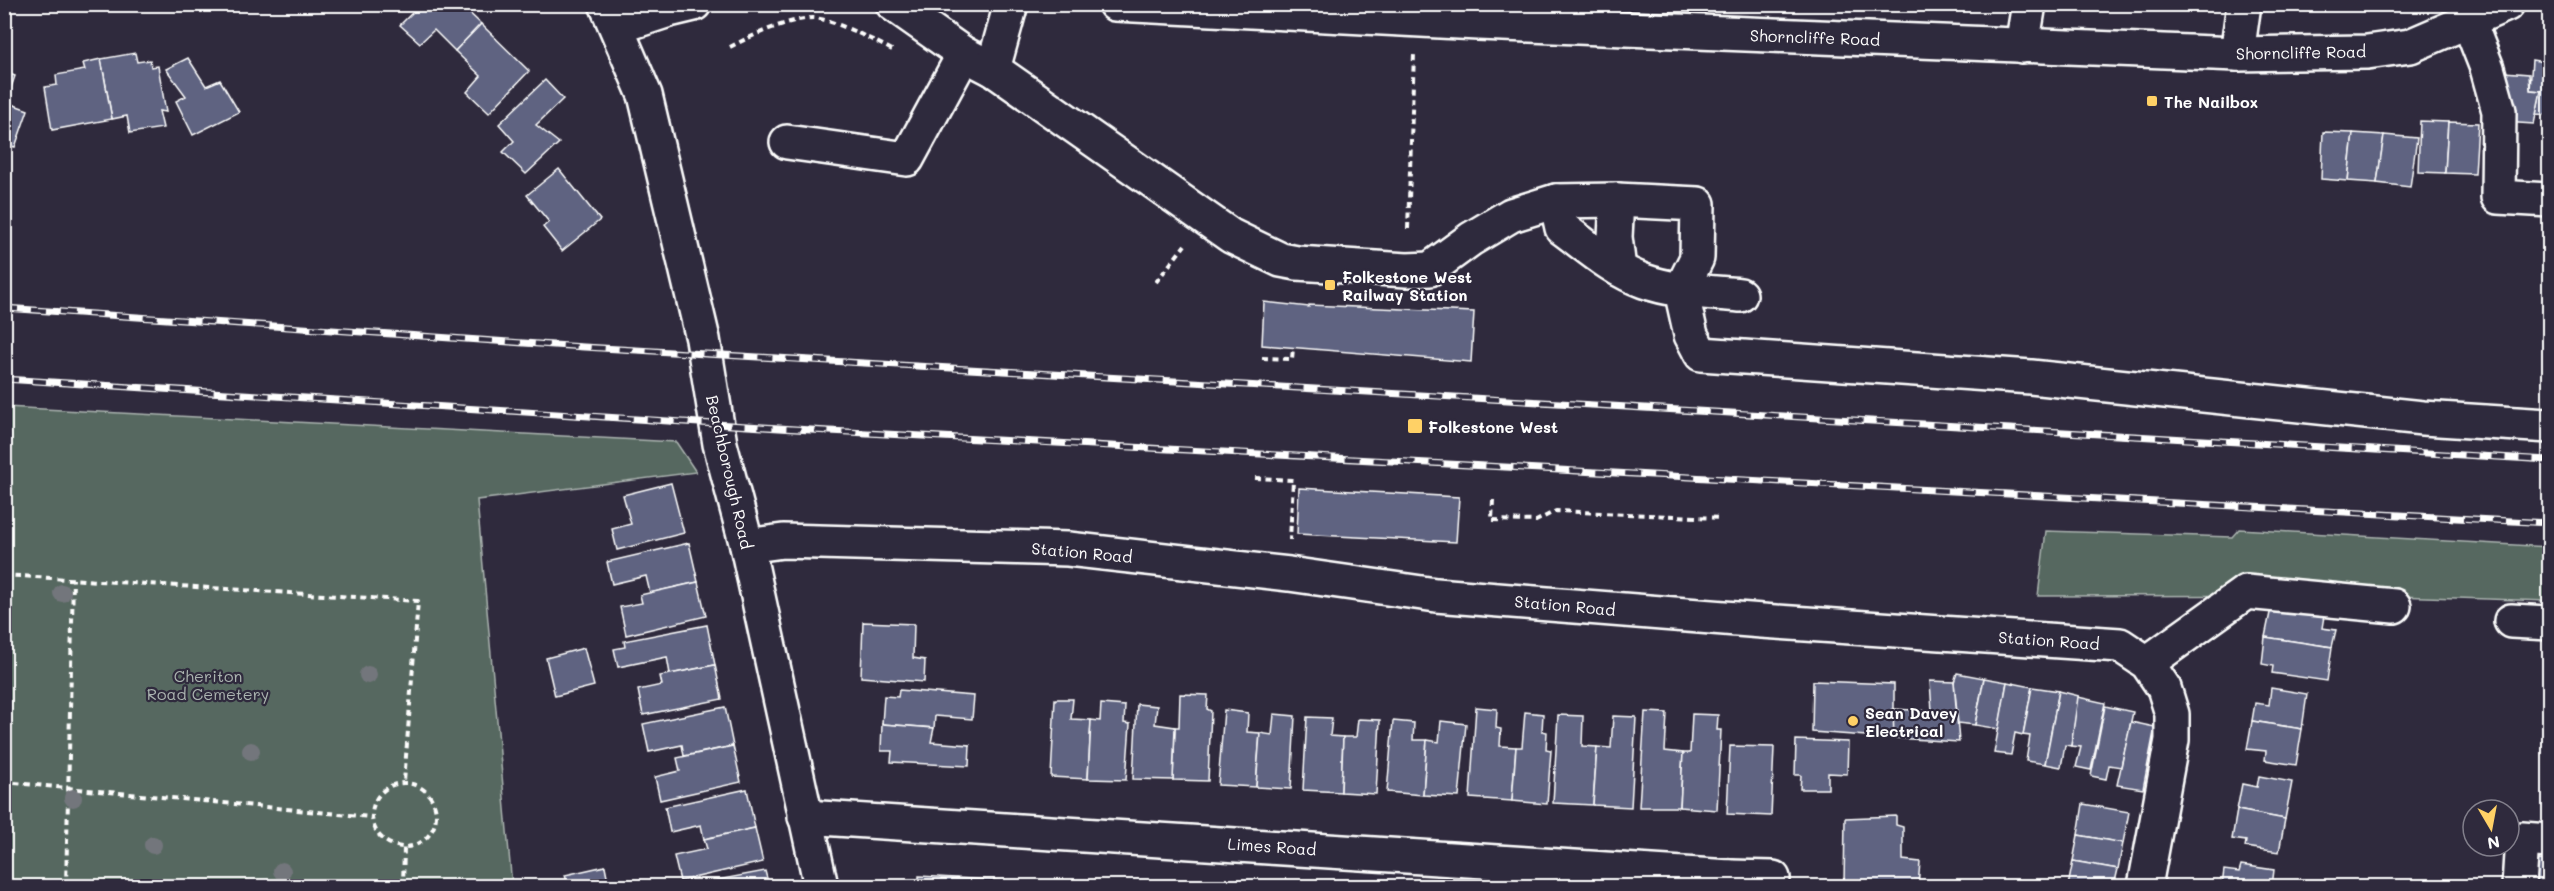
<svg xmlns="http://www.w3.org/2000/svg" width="2554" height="891" font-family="Mali,sans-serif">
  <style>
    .green { fill: #576860; stroke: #abb4b0; stroke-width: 1.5 }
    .building { fill: #5f6481; stroke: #fff; stroke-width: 1.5 }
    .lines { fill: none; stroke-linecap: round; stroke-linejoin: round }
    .minor-casing { stroke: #fff; stroke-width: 38 }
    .major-casing { stroke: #fff; stroke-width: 38 }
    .path { stroke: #fff; stroke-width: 4; stroke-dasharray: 6 4.5; stroke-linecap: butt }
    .minor { stroke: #2f2a3d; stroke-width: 33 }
    .major { stroke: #2f2a3d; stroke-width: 33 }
    .rail-casing { stroke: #fff; stroke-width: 7 }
    .rail { stroke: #2f2a3d; stroke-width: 4.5; stroke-dasharray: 14; stroke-linecap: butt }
    .tree { fill: #73767c }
    .poi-dot { fill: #ffd166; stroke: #2f2a3d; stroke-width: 2 }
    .labels { text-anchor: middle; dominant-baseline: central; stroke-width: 4.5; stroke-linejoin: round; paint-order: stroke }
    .street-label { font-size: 16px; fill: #fff; stroke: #2f2a3d }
    .poi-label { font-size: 16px; font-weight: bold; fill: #fff; stroke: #2f2a3d; text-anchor: start }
    .park-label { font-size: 16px; fill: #abb4b0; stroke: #2f2a3d }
  </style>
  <rect width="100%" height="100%" fill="#2f2a3d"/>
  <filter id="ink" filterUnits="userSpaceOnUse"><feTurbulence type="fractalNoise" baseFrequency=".0167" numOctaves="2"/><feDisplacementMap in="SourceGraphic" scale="12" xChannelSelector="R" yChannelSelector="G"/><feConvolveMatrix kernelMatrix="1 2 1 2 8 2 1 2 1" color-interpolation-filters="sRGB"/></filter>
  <g filter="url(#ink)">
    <g class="green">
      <polygon points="5,407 676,442 696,472 477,500 512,886 5,886"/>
      <polygon points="2239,529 2549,547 2549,601 2364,595 2038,596 2046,531 2232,537"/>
    </g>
    <g class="building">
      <polygon points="421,4 460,4 481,24 455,51 434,30 420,43 400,25"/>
      <polygon points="481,24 529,71 489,113 467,92 481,76 455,51"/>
      <polygon points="135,53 137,62 150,60 151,67 158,66 166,112 159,111 163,128 130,133 127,116 112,119 101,59"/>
      <polygon points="188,58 206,86 220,80 239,112 193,135 176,101 186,96 166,69"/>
      <polygon points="101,59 112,119 52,130 45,87 57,85 56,75 85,70 83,63"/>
      <polygon points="2532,60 2550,63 2550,115 2536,114 2541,91 2530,90"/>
      <polygon points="4,72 15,76 6,102 28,110 15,147 4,144"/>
      <polygon points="2504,72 2529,74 2530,90 2541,91 2534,124 2503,122"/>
      <polygon points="545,80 563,99 536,125 559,143 526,174 503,152 514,141 499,124"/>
      <polygon points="2420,121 2448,122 2445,173 2418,172"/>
      <polygon points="2448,122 2478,123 2475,174 2445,173"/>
      <polygon points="2323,132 2353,133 2348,181 2321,179"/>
      <polygon points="2353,133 2384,135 2377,183 2348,181"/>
      <polygon points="2384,135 2417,138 2410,187 2377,183"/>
      <polygon points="559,169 600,220 562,251 543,227 549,222 527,195"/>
      <polygon points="1264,302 1309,307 1309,305 1474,312 1471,362 1262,345"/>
      <polygon points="671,483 684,533 617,550 612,529 631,524 623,495"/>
      <polygon points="1299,488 1459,497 1456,542 1297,534"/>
      <polygon points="689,543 698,582 650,593 646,576 612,584 607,562"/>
      <polygon points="698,582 706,616 626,635 620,607 642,603 640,595"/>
      <polygon points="2271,608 2325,610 2322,628 2336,630 2332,647 2265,637"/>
      <polygon points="863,622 914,624 913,658 925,660 924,682 861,677"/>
      <polygon points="707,625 715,665 670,674 667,657 618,667 614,649 625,647 624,641"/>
      <polygon points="2265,637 2332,647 2327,681 2272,673 2273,666 2262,664"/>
      <polygon points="584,648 594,686 555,696 546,658"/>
      <polygon points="715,665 722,699 643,715 638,690 662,685 660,676"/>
      <polygon points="1957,673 1984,678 1975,725 1958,723 1954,682"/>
      <polygon points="1984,678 2007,682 1999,729 1975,725"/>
      <polygon points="1813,681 1894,684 1894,738 1812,732"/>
      <polygon points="1930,681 1954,682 1959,742 1894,738 1893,709 1932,711"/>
      <polygon points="2007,682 2032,687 2023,735 2015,733 2011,755 1994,753"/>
      <polygon points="2032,687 2059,691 2045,764 2026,761 2030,736 2023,735"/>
      <polygon points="2271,688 2307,694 2302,729 2252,721 2255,703 2269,705"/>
      <polygon points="899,690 974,696 972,719 935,716 934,728 882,724 884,696 898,697"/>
      <polygon points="2059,691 2079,696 2071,746 2065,745 2061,767 2045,764"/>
      <polygon points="1180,694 1208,695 1207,709 1211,711 1208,781 1173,780 1175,727 1179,727"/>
      <polygon points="2078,697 2105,703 2091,770 2076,767 2081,747 2071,746"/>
      <polygon points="1055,699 1073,699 1071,719 1091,720 1088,779 1051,777"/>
      <polygon points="1101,704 1125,706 1124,723 1130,724 1126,780 1088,779 1091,720 1100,721"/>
      <polygon points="1137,704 1157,706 1155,724 1175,727 1173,780 1133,779"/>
      <polygon points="2105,706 2133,712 2121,767 2109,765 2106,779 2091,776"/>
      <polygon points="725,707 733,746 684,756 682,745 649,752 643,724"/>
      <polygon points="1476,707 1497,709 1496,728 1501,729 1500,746 1516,747 1512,801 1470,798"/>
      <polygon points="1224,710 1248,713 1247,732 1260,733 1256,787 1218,785"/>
      <polygon points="1525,712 1543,714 1542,731 1547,732 1546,749 1551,750 1547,804 1512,801 1516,747 1522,747"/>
      <polygon points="1645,712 1667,713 1665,751 1683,753 1680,807 1639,807"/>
      <polygon points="1274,714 1295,716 1291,789 1256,787 1260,733 1272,735"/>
      <polygon points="1692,714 1718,715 1717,730 1721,730 1717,810 1680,807 1683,753 1690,753"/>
      <polygon points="1558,715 1583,716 1582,746 1597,747 1593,805 1553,803"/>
      <polygon points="1613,716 1636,717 1631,807 1593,805 1597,747 1611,748"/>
      <polygon points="1307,717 1332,718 1330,736 1343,737 1341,792 1303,790"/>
      <polygon points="1358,719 1380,720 1376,794 1341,792 1343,737 1356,737"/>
      <polygon points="1393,721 1414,723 1413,740 1427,740 1423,795 1387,792"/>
      <polygon points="1441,721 1466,724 1459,797 1423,795 1427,740 1439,742"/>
      <polygon points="2252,721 2302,729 2296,765 2265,760 2266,751 2247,749"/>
      <polygon points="2131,722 2155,727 2143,789 2117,785"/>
      <polygon points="882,724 934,728 931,742 970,745 969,766 891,762 892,751 881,751"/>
      <polygon points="1796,740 1848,742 1847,774 1828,773 1828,789 1800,789 1801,775 1795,775"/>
      <polygon points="733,746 741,782 660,800 655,777 680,771 677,758"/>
      <polygon points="1730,746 1774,747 1771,816 1727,814"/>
      <polygon points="2259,776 2292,782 2285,819 2237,810 2242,784 2257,787"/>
      <polygon points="747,789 755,828 704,839 701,825 670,832 665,807"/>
      <polygon points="2083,804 2129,812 2123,843 2078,835"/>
      <polygon points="2237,810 2285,819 2279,852 2245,847 2246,841 2232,839"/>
      <polygon points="1896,816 1896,825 1903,827 1903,860 1920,862 1918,886 1844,886 1845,818"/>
      <polygon points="755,828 763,862 680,881 674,856 707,849 704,839"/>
      <polygon points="2078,835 2123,843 2118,869 2073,861"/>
      <polygon points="2537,860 2550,861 2550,886 2536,886"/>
      <polygon points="2073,861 2118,869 2114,886 2068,886"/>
      <polygon points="2241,865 2274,870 2272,886 2222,886 2224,870 2239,872"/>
      <polygon points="605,866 609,886 568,886 565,875"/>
      <polygon points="765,871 769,886 686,886"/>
      <polygon points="919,876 1008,881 1007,886 919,886"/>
    </g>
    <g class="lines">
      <defs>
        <g id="minor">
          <polyline points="893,4 964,54 993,69 1231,236 1281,260 1297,263 1407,270 1430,269 1471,239 1511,215 1556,201 1617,200 1698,204 1697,258 1681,290 1691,335 1701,354 2031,377 2423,418 2550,426"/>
          <polyline points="1115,4 1478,23 2237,54 2367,52 2410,46 2507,4"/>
          <polyline points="2469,22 2487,68 2499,111 2498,197 2550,200"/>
          <polyline points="617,27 669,10 694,4"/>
          <polyline points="2022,46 2029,4"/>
          <polyline points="2237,54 2244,4"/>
          <polyline points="993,69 1011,4"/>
          <polyline points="787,142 907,159 964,54"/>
          <polyline points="1617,200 1615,237 1619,269"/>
          <path d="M1556,201L1562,228C1588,247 1613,270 1644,281C1674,292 1708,292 1740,295"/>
          <polyline points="747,546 783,541 1068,549 1289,574 1436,595 1762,621 2120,645 2147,663 2164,688 2172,714 2172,740 2145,886"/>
          <polyline points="2511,621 2550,623"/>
          <polyline points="2147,663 2246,592 2394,606"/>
          <polyline points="805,817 1730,877 1729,886"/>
          <polyline points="1730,877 1773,878"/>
          <polyline points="2519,886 2522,839 2550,841"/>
        </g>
        <polyline id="major" points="606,4 645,95 703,339 720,444 747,546 821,886"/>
      </defs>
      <use href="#minor" class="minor-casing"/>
      <use href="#major" class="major-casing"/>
      <g class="path">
        <path d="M730,47C753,35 788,19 813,18C831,18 877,42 894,51"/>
        <polyline points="1408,229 1414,53"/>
        <polyline points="1156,282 1185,245"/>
        <polyline points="1262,358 1292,359 1293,348"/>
        <polyline points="1255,478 1293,480 1290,540"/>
        <polyline points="1493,500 1492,520 1536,521 1556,511 1720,518"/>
        <polyline points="4,575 418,601 404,782"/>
        <polyline points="4,782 371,817"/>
        <circle cx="404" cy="815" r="32"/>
        <polyline points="66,886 73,579"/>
        <polyline points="403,886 404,847"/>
      </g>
      <use href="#minor" class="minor"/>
      <use href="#major" class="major"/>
      <defs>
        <g id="rail">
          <polyline points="4,308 584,347 2550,460"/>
          <polyline points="4,379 811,430 2550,523"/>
        </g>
      </defs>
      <use href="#rail" class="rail-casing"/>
      <use href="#rail" class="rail"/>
    </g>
    <g class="tree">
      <circle cx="62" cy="593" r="9"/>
      <circle cx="368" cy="675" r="9"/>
      <circle cx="251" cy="751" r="9"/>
      <circle cx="73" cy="798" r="9"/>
      <circle cx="153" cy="845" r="9"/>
      <circle cx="282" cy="871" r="9"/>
    </g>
  </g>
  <g class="poi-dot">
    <rect x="2146" y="95" width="12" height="12" rx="3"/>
    <rect x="1324" y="279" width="12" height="12" rx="3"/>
    <rect x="1407" y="418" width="16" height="16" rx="3"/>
    <circle cx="1853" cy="721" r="6"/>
  </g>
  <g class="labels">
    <g class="street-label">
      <text transform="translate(1815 37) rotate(2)">Shorncliffe Road</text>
      <text transform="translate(2301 52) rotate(-1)">Shorncliffe Road</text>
      <text transform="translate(730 472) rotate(77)">Beachborough Road</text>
      <text transform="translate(1082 552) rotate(5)">Station Road</text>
      <text transform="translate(1565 605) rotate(5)">Station Road</text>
      <text transform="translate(2049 640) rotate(4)">Station Road</text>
      <text transform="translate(1272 846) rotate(4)">Limes Road</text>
    </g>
    <g class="poi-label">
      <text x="2164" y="101">The Nailbox</text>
      <text x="1342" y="276">Folkestone West<tspan x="1342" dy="18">Railway Station</tspan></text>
      <text x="1428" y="426">Folkestone West</text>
      <text x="1865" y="712">Sean Davey<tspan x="1865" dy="18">Electrical</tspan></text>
    </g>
    <g class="park-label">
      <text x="208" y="675">Cheriton<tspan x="208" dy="18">Road Cemetery</tspan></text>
    </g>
  </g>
  <rect width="2554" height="891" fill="none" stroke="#2f2a3d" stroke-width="24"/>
  <rect x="12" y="12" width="2530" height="867" fill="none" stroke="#fff" stroke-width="2" filter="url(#ink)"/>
  <g transform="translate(2491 828) rotate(170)"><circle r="28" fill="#2f2a3d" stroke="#827f8b" stroke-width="1.5"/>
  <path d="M0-4.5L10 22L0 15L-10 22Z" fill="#ffd166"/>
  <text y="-9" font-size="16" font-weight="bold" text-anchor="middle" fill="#ffffff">N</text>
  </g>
</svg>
